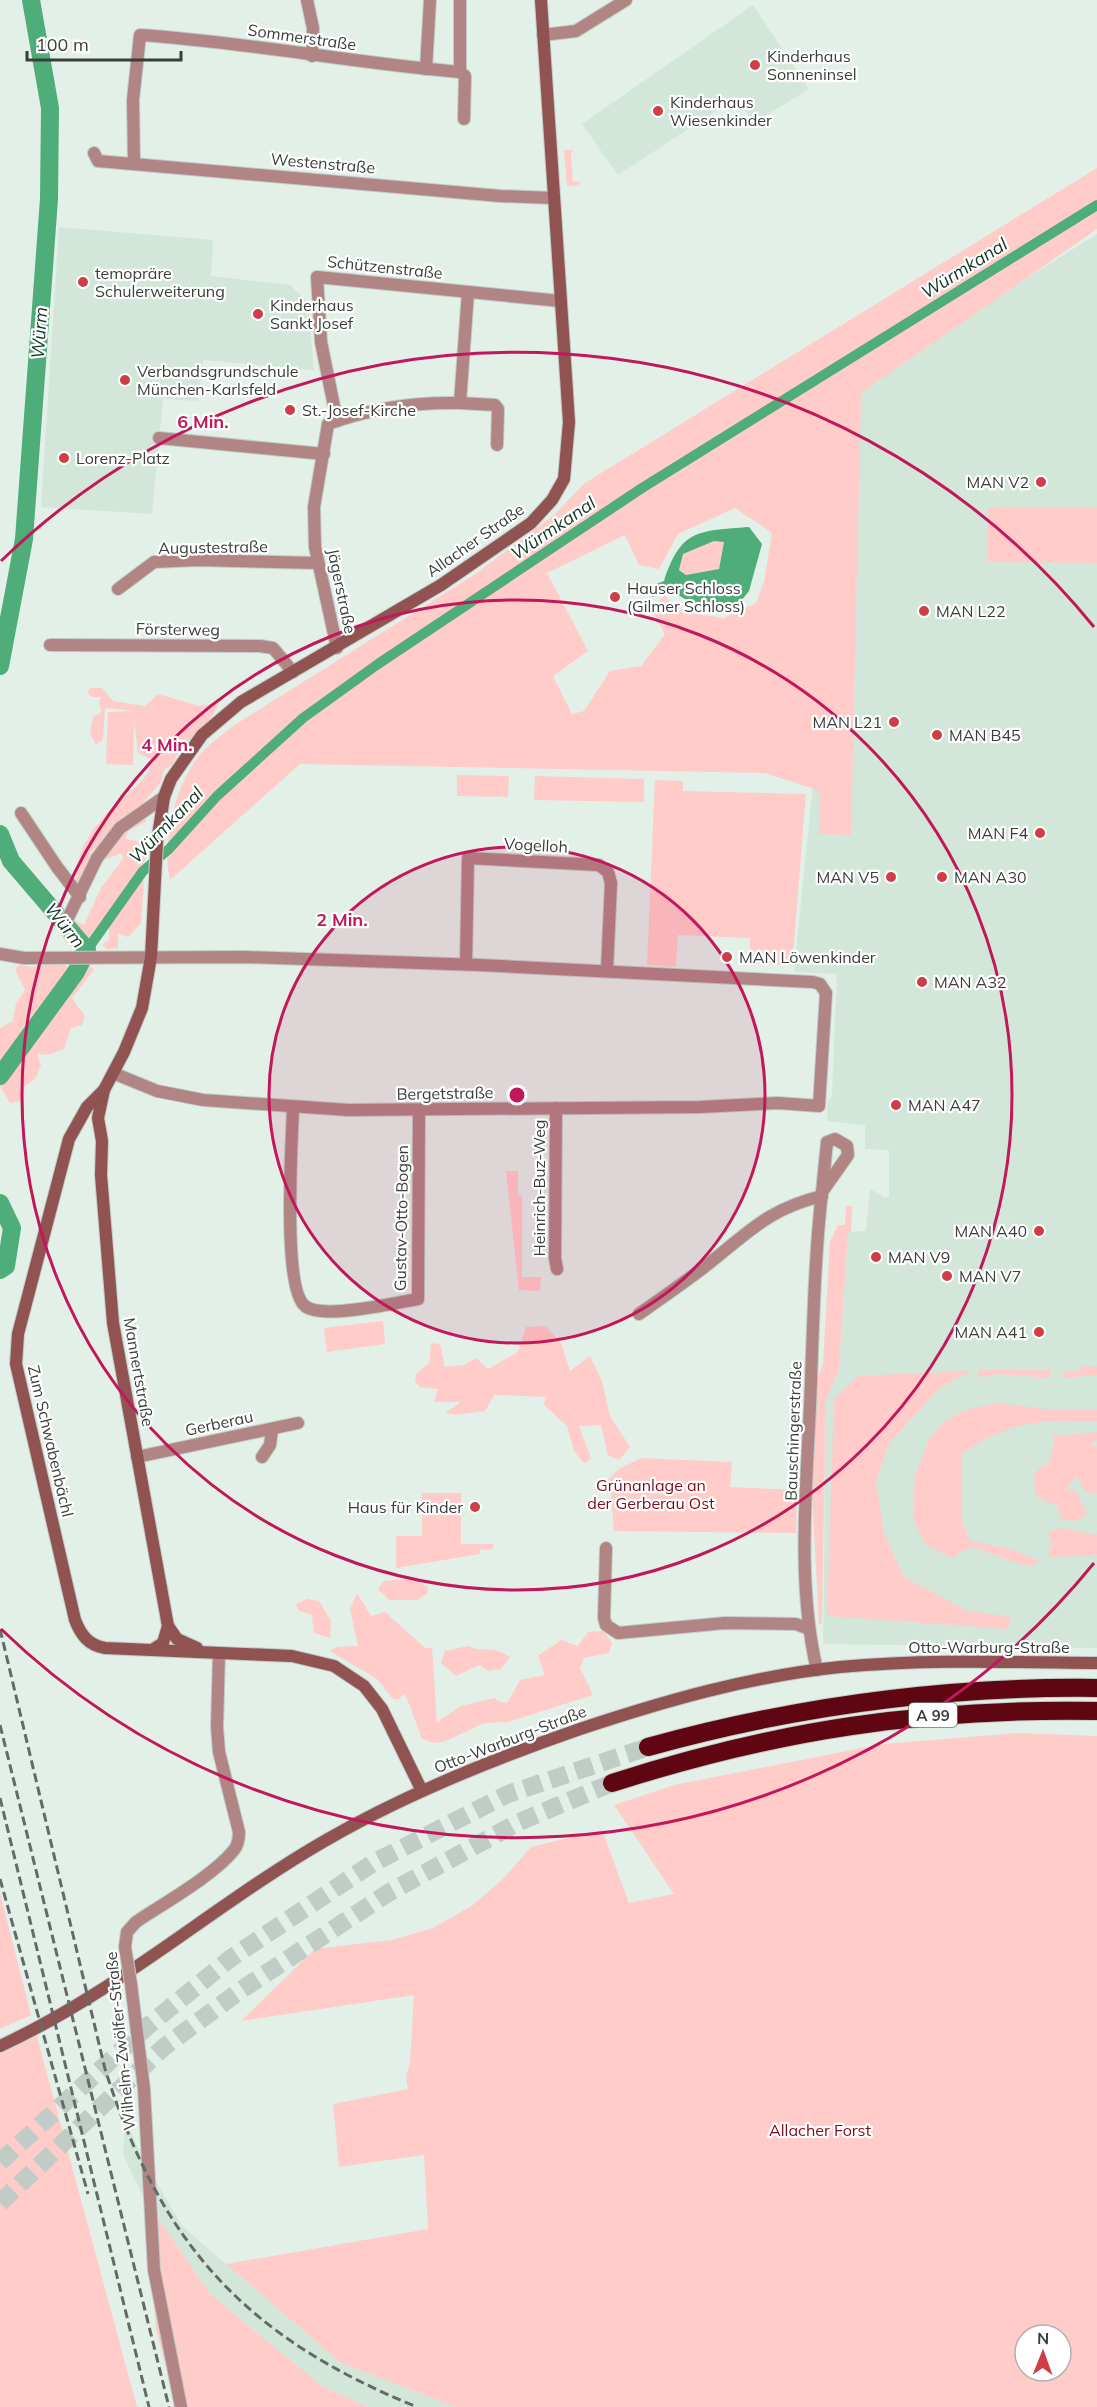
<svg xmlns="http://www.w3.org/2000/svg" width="1097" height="2407" font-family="Mulish,sans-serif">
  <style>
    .built { fill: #d2e7d9 }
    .green { fill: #ffccc9; fill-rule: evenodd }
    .water { fill: #4fad79; fill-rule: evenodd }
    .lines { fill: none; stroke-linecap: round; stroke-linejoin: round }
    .canal { stroke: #4fad79; stroke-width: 10 }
    .river { stroke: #4fad79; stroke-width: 18 }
    .highway-tunnel { stroke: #c0ccc5; stroke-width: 18; stroke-dasharray: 18 9; stroke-linecap: butt }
    .street-casing { stroke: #c0ccc5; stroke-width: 14 }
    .secondary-casing { stroke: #c0ccc5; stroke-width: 14 }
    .highway-casing { stroke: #c0ccc5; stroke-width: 20 }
    .street { stroke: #b08583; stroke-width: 12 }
    .secondary { stroke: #905352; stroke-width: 12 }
    .highway { stroke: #5f0612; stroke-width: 18 }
    .rail { stroke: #646b67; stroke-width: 3; stroke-dasharray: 9 4.5; stroke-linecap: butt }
    .street-bridge-casing { stroke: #c0ccc5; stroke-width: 14; stroke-linecap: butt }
    .street-bridge { stroke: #b08583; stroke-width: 12 }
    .ring { fill: none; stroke: #c2185b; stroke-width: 3 }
    .poi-dot { fill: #ce3e46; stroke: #fff; stroke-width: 2 }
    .labels { text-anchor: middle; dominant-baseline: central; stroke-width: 4.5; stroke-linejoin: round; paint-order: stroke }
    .shield { fill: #fff; stroke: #747876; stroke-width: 1.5 }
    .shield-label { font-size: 15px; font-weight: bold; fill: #393e3b }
    .street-label { font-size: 16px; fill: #393e3b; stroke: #fff }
    .poi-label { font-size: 16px; fill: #393e3b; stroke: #fff; text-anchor: start }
    .park-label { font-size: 16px; fill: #810a1c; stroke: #fff }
    .water-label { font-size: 18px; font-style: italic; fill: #0f3822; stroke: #fff }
    .centre { fill: #c2185b; stroke: #fff; stroke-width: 3 }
    .ring-label { font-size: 18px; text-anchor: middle; font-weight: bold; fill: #c2185b; stroke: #fff; stroke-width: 4.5; stroke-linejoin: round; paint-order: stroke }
  </style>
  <rect width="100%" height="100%" fill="#e2f0e7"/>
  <g class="built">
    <polygon points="753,5 809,89 754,123 736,98 618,175 582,124"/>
    <polygon points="59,227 213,240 211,276 290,285 308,302 314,370 203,360 198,401 163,399 152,514 41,507"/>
    <polygon points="1097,234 1097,1648 823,1644 826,1400 839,1369 848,1232 866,1231 870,1189 885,1198 889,1196 889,1150 865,1149 865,1125 827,1121 828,1101 832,1096 837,974 794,972 853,388"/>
    <polygon points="125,2116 142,2158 182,2226 341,2363 456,2407 368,2407 322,2386 211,2295 144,2198 123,2155"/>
  </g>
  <g class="green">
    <polygon points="564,150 574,150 571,153 573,182 581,182 578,185 567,186"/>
    <path d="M1097,168V229L861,393L851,835L819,834L820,791L765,773L300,764L170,880C161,842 176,779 204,750C213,741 223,734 233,726L474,575L555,514L585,483ZM735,508L772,533L764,582L756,603L724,618L676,611L665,595L651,609L665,634L641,666L610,671L584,711L572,714L553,676L588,651L547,573L625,535L639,565L659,569L678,534Z"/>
    <polygon points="988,507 1097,508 1097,563 988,562"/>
    <polygon points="714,541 724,541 719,569 686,575 679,569 683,554"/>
    <path d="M90,688H102L113,701L145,706L158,694L199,706L218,703C213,727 181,738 173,764L164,770L161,782L139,808L145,815L146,822L128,831L126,839L145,843V860L135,876L144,881L141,923L128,937L118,934V948L107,949L102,945L109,940V926L100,936L86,940L77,935L66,943L61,933L74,920L84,925L101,888L123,859L122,853L103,860L96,847L91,852L85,880L81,883L76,881C76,843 99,820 126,796C138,784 149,777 153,760L138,753L134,720L133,765L106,764L108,712L134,711L105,708L103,739L96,745L90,734L93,717L102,712L99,705L101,697H92L87,693Z"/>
    <polygon points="457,775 509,776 508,797 457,796"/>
    <polygon points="535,776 644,779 644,802 534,800"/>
    <polygon points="655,780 683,781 683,791 806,794 792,966 749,963 750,938 678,935 676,967 647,965"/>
    <polygon points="48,960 73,968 88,964 94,970 72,998 85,1016 82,1025 71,1028 64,1049 47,1055 37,1054 41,1065 35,1079 25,1086 23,1101 10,1103 0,1086 0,1028 13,1021 16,1003 25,990 15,970 19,965 32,967"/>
    <polygon points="506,1171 518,1171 518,1195 522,1196 522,1277 541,1277 540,1291 519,1290"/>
    <polygon points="846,1206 852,1206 851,1232 848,1232 839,1369 826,1400 822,1619 822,1624 819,1624 812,1494 817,1380 823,1364 830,1242 838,1225 845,1225"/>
    <polygon points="383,1321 385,1344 327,1352 324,1328"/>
    <polygon points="546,1326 562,1345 570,1371 590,1356 602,1381 610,1416 630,1447 619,1460 608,1455 601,1425 579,1426 591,1458 585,1464 574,1451 567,1426 544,1405 546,1397 494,1395 485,1411 455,1415 445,1413 461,1402 434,1402 438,1389 420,1387 415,1381 416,1374 429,1363 431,1343 440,1344 445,1367 464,1365 476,1358 488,1369 518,1352 526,1327"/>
    <polygon points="1085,1366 1097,1367 1097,1375 1063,1378 1063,1371 1074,1371"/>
    <polygon points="978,1370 1051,1370 1050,1378 999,1374 979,1377"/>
    <polygon points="972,1371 942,1386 889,1443 876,1482 884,1534 904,1577 967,1611 1011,1617 1008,1629 827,1616 834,1399 858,1376"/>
    <path d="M997,1403L1044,1409H1097V1422C1035,1420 1014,1420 961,1454L962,1522L970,1541L1004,1547L1038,1560L1034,1566C1011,1564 993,1552 971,1547L951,1558L925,1544L913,1519L915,1476L928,1442L943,1422L967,1410Z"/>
    <polygon points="1097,1432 1097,1440 1090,1445 1097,1447 1097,1493 1087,1493 1076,1476 1066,1490 1076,1491 1087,1515 1075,1521 1062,1519 1056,1503 1051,1504 1035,1495 1034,1475 1040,1467 1047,1465 1054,1449 1054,1436"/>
    <polygon points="641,1458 732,1462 730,1487 797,1490 796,1533 614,1531 611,1493 604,1483 619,1469"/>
    <polygon points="422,1493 461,1493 461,1544 493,1544 493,1549 480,1550 480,1554 396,1568 396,1536 422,1536"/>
    <polygon points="1061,1528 1097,1535 1097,1555 1050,1557 1048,1550 1052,1545 1048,1532"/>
    <polygon points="404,1579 417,1581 428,1587 427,1594 417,1600 389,1600 378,1589 384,1581"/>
    <polygon points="357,1593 371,1616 385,1612 425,1648 432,1648 437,1722 461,1706 495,1698 498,1701 507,1703 520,1680 545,1675 538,1656 561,1640 578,1646 588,1632 604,1631 612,1643 609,1653 584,1658 580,1668 593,1695 508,1722 484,1723 446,1741 434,1743 422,1739 405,1693 398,1700 392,1698 377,1679 330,1651 337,1647 358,1646 350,1609"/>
    <polygon points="307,1599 319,1601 331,1621 330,1638 314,1633 312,1615 298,1610 296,1604"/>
    <path d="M468,1646C484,1654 488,1643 510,1657L501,1669L488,1671L479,1665L456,1676L441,1663L445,1651Z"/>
    <path d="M1019,1733L1097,1736V2407H456L341,2363L226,2264L428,2229L424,2155L339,2167L333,2104L408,2089L406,2076L410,2063L414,1995L241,2021L315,1949L392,1940L433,1928L473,1905L504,1878L531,1847L602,1830L629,1903L674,1894L614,1805L674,1785L883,1744ZM1025,2335H1061V2371H1025Z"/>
    <polygon points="0,1893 31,2015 0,2029"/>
    <polygon points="37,2036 40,2048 137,2407 0,2407 0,2053"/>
    <polygon points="144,2198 211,2295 322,2386 368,2407 176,2407 156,2329"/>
  </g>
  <path class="water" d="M749,527L762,544L749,591L737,606L695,605L670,590L652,597L649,587L664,581C681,529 698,531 749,527ZM714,541L724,542L719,569L686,575L679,570L683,554Z"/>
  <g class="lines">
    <polyline class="canal" points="87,950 143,871 169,849 217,796 303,718 378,664 642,488 1097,205"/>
    <g class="river">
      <polyline points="0,666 24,539 49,199 50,108 31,0"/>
      <polyline points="0,834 11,861 87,950 76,972 0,1076"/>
      <polyline points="0,1203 12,1228 6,1266 0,1270"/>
    </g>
    <g class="highway-tunnel">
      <polyline points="0,2162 149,2025 231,1958 373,1863 508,1794 648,1747"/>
      <polyline points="0,2203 164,2047 241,1990 388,1893 519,1822 612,1783"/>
    </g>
    <defs>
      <g id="street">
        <polyline points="307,0 313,28 312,56"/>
        <polyline points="460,0 460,72 465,76 464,119"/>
        <polyline points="543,35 576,31 626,0"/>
        <polyline points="426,69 430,0"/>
        <polyline points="94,153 98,161 500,196 553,198"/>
        <path d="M134,163L133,100L140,35C247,42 352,63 460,72"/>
        <polyline points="460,403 495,405 498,409 497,445"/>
        <polyline points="337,421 321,342 317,277 560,301"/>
        <polyline points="159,438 324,454"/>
        <polyline points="118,589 154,562 197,560 317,563"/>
        <polyline points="50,645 260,646 273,648 293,672"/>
        <path d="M337,648L315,547L314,507L328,424C371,408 415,402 460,403L468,292"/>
        <polyline points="21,813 57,867 80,897"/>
        <polyline points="67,920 97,858 120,828 164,797"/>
        <polyline points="0,954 24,958 244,957 479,965 813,982 820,984 826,993 819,1106 778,1103 700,1107 348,1110 203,1100 157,1091 113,1073"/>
        <polyline points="466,964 468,858 599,865 608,872 611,883 607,970"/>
        <path d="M293,1107C292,1141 282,1288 305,1306C322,1320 396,1303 418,1299L419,1110"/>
        <polyline points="556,1108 555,1258 557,1269"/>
        <polygon points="835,1139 847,1146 848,1155 822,1192 827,1142"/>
        <path d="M639,1314C662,1298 685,1282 707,1265C749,1232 768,1209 822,1196"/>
        <polyline points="137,1457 298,1423"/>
        <polyline points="262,1457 270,1445 272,1429"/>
        <polyline points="606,1548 604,1618 606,1625 618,1633 725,1623 796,1624 809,1629"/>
        <path d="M817,1670C797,1585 806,1493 810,1406C813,1335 814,1262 822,1192"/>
        <path d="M125,1947L127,1932L136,1922C164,1903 213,1876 234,1850C238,1845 239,1839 239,1832L219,1752L217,1727L219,1653"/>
        <polyline points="131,1984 144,2089 154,2270 181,2407"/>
      </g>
      <g id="secondary">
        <polyline points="104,1090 98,1118 102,1141 101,1175 113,1323 168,1626 163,1643 152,1650"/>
        <polyline points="168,1626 177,1639 197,1648"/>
        <path d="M422,1791L382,1709L364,1686L334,1666L292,1656L105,1648C88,1645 81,1635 75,1620L16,1364L18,1334L69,1139L87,1107L104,1090L124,1052L142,1008L151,957L157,842L164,797L171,779L202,735L241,702L441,585L531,523L552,500L564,479L569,422L541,0"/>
        <path d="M0,2046C118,1992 216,1903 328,1839C408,1793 493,1759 580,1729C664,1701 751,1676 840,1667C925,1659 1012,1662 1097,1663"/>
      </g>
      <g id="highway">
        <path d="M648,1747C796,1706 943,1686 1097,1688"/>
        <path d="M612,1783C777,1730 924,1708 1097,1711"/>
      </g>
    </defs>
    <use href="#street" class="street-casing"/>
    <use href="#secondary" class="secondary-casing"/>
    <use href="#highway" class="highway-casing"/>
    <use href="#street" class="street"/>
    <use href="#secondary" class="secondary"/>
    <use href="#highway" class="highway"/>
    <g class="rail">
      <path d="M0,1629L105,2069C161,2245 245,2337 417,2407"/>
      <polyline points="0,1725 169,2407"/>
      <polyline points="0,1798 149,2407"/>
      <polyline points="0,1879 88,2194"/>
    </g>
    <defs>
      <polyline id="street-bridge" points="125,1947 131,1984"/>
    </defs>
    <use href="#street-bridge" class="street-bridge-casing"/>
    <use href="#street-bridge" class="street-bridge"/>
  </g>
  <circle cx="517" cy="1095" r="248" fill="#c2185b" fill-opacity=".12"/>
  <g class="ring">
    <circle cx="517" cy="1095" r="248"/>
    <circle cx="517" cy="1095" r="495"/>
    <path d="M1094 1563A743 743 0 0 1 1 1629M1 561A743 743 0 0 1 1094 627"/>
  </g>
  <g class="poi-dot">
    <circle cx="755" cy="65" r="6"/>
    <circle cx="658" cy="111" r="6"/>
    <circle cx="83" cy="282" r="6"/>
    <circle cx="258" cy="314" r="6"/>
    <circle cx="125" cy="380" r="6"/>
    <circle cx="290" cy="410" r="6"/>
    <circle cx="64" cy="458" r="6"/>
    <circle cx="1041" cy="482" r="6"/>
    <circle cx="615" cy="597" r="6"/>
    <circle cx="924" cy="611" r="6"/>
    <circle cx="894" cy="722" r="6"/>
    <circle cx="937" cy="735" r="6"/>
    <circle cx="1040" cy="833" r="6"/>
    <circle cx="891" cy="877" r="6"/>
    <circle cx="942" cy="877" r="6"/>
    <circle cx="727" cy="957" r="6"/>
    <circle cx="922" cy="982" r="6"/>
    <circle cx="896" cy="1105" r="6"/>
    <circle cx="1039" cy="1231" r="6"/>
    <circle cx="876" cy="1257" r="6"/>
    <circle cx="947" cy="1276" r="6"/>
    <circle cx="1039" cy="1332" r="6"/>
    <circle cx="475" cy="1507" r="6"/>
  </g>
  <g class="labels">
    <rect class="shield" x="909" y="1703" width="48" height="24" rx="4.5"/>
    <g class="shield-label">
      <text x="933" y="1715">A 99</text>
    </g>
    <g class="street-label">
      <text transform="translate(302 37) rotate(8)">Sommerstraße</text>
      <text transform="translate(323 163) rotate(5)">Westenstraße</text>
      <text transform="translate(385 267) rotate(6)">Schützenstraße</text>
      <text transform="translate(475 540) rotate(-35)">Allacher Straße</text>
      <text transform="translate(213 547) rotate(-1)">Augustestraße</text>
      <text transform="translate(342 591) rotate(78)">Jägerstraße</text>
      <text transform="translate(178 629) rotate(1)">Försterweg</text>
      <text transform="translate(536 845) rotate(3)">Vogelloh</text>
      <text transform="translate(445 1093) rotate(-1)">Bergetstraße</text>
      <text transform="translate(539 1188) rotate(-90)">Heinrich-Buz-Weg</text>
      <text transform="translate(401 1218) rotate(-89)">Gustav-Otto-Bogen</text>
      <text transform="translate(139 1372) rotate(80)">Mannertstraße</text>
      <text transform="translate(219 1423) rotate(-12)">Gerberau</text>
      <text transform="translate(793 1431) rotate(-88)">Bauschingerstraße</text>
      <text transform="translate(51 1441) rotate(77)">Zum Schwabenbächl</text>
      <text x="989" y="1647">Otto-Warburg-Straße</text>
      <text transform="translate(510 1739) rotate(-21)">Otto-Warburg-Straße</text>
      <text transform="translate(120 2041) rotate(-96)">Wilhelm-Zwölfer-Straße</text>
    </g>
    <g class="poi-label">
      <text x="767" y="56">Kinderhaus<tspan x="767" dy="18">Sonneninsel</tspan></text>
      <text x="670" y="102">Kinderhaus<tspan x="670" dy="18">Wiesenkinder</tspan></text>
      <text x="95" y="273">temopräre<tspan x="95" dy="18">Schulerweiterung</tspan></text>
      <text x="270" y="305">Kinderhaus<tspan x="270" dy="18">Sankt Josef</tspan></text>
      <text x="137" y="371">Verbandsgrundschule<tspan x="137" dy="18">München-Karlsfeld</tspan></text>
      <text x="302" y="410">St.-Josef-Kirche</text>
      <text x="76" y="458">Lorenz-Platz</text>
      <text x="1029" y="482" text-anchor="end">MAN V2</text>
      <text x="627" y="588">Hauser Schloss<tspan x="627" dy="18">(Gilmer Schloss)</tspan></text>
      <text x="936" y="611">MAN L22</text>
      <text x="882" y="722" text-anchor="end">MAN L21</text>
      <text x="949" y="735">MAN B45</text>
      <text x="1028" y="833" text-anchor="end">MAN F4</text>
      <text x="879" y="877" text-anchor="end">MAN V5</text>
      <text x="954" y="877">MAN A30</text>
      <text x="739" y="957">MAN Löwenkinder</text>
      <text x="934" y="982">MAN A32</text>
      <text x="908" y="1105">MAN A47</text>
      <text x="1027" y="1231" text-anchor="end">MAN A40</text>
      <text x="888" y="1257">MAN V9</text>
      <text x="959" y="1276">MAN V7</text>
      <text x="1027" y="1332" text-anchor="end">MAN A41</text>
      <text x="463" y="1507" text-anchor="end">Haus für Kinder</text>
    </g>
    <g class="park-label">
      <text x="651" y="1485">Grünanlage an<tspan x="651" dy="18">der Gerberau Ost</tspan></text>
      <text x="820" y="2130">Allacher Forst</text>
    </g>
    <g class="water-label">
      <text transform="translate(964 268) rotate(-32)">Würmkanal</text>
      <text transform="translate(39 333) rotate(-86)">Würm</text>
      <text transform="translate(553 528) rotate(-34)">Würmkanal</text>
      <text transform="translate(166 825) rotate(-46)">Würmkanal</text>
      <text transform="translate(65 925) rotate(51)">Würm</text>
    </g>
  </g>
  <circle cx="517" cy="1095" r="9" class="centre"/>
  <g class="ring-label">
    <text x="203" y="428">6 Min.</text>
    <text x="167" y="751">4 Min.</text>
    <text x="342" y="926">2 Min.</text>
  </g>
  <g transform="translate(1043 2353) rotate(1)"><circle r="28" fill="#ffffff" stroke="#b0b2b1" stroke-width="1.5"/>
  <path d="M0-4.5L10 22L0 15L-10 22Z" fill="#ce3e46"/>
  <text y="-9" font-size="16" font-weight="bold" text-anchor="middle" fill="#393e3b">N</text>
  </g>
  <path d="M27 51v9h154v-9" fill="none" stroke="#393e3b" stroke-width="3"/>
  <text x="36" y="51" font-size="18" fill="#393e3b" stroke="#ffffff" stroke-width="4.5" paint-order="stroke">100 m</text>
</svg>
